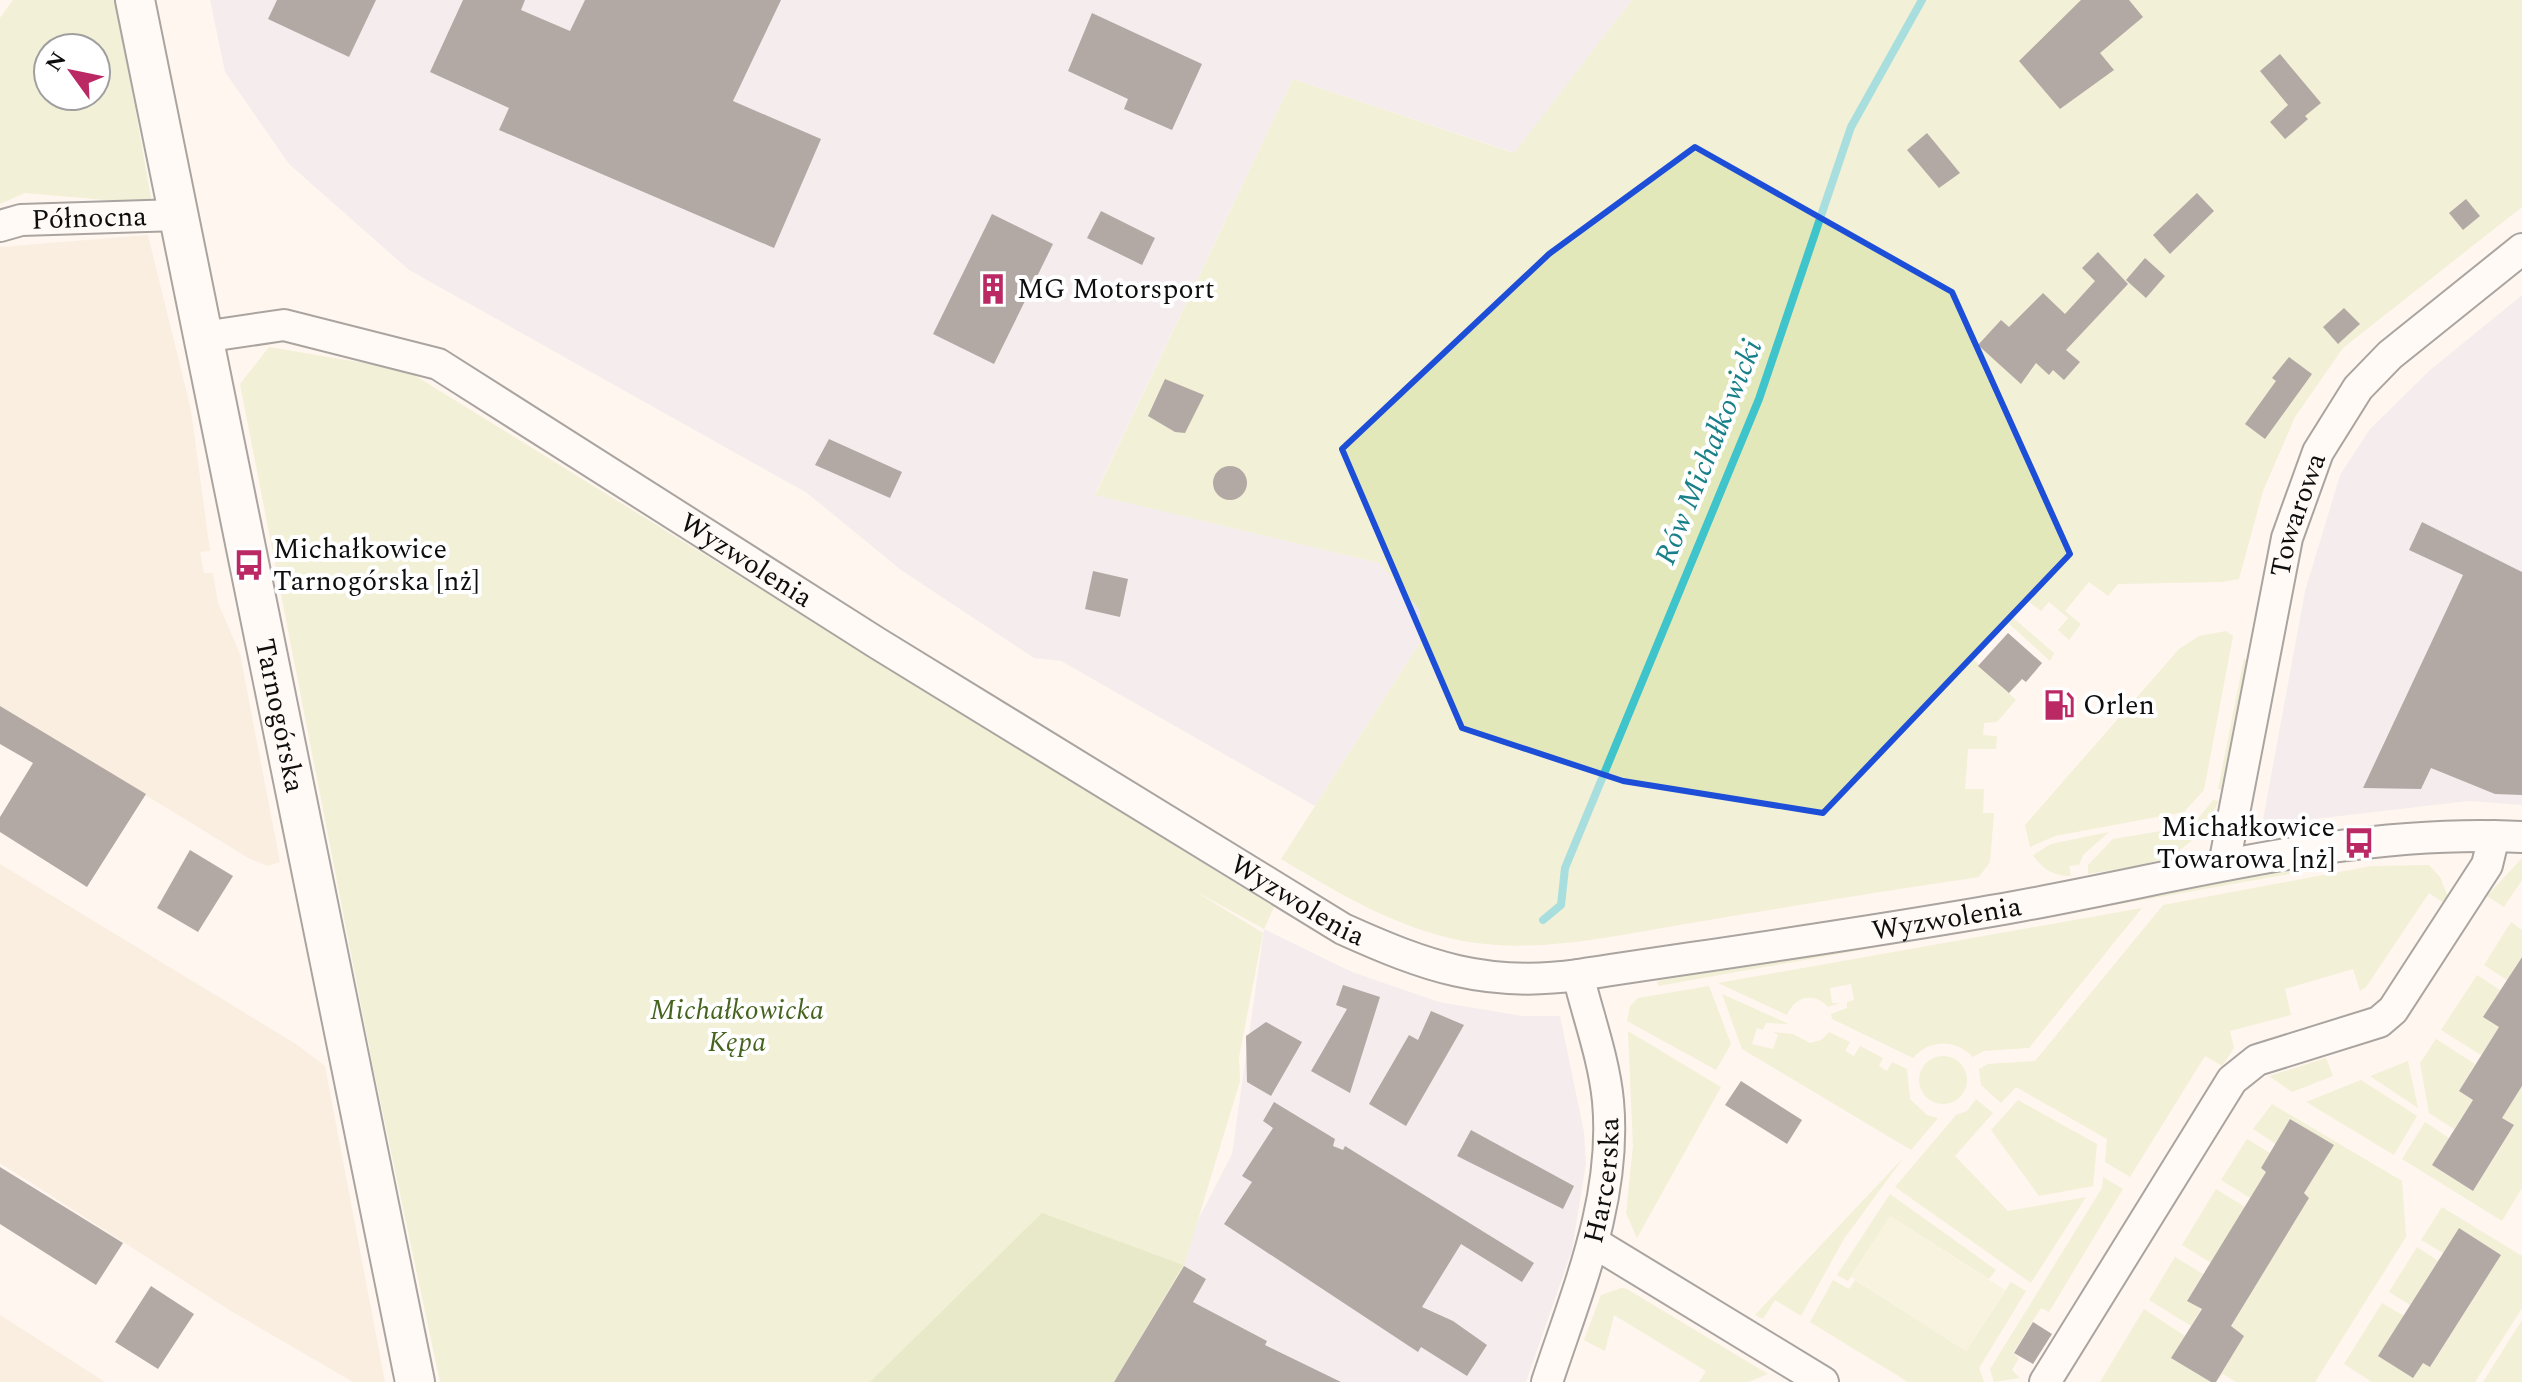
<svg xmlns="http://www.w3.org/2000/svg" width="2522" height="1382" font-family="Spectral,serif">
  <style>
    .industrial { fill: #e8e3ec }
    .farmland { fill: #f4e4d0 }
    .green { fill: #e2e8ba; fill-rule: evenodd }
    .forest { fill: #ccd999 }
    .pitch { fill: #f0efcb }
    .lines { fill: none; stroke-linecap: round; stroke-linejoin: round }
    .stream { stroke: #3ec4ca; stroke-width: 8 }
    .building { fill: #564b4b }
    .minor-casing { stroke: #414141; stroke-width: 34 }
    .tertiary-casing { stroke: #414141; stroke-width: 42 }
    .minor { stroke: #fff; stroke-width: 30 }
    .tertiary { stroke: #fff; stroke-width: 38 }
    .marked { fill: none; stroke: #1d4ed8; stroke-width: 6; stroke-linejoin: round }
    .labels { text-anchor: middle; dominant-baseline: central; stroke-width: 8; stroke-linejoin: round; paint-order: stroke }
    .street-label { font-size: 28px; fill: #0e0e0e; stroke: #fff }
    .poi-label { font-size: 28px; fill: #0e0e0e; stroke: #fff; text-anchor: start }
    .park-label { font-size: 28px; font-style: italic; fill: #466420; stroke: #fff }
    .water-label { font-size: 30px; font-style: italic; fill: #197f88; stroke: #fff }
  </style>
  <rect width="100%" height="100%" fill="#fff6ef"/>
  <g class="industrial">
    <polygon points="210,0 1632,0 1515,153 1293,79 1095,494 1379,563 1420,611 1419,644 1315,806 1061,661 1034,658 901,570 807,493 409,270 289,164 225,72"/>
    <polygon points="2522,295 2522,805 2469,801 2262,825 2305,591 2340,475 2370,429 2429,371"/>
    <polygon points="1264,929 1352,972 1439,1002 1523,1016 1560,1016 1584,1132 1586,1164 1572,1250 1526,1382 1114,1382 1232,1154"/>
  </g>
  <g class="farmland">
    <polygon points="148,235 191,410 210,551 200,552 204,573 213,573 218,603 240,654 280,862 268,866 250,859 0,706 0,247"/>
    <polygon points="0,864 296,1044 325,1066 385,1382 353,1382 231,1311 0,1163"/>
    <polygon points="0,1315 105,1382 0,1382"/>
  </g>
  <g class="green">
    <path d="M13,0H116L152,204L25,193L0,204V18ZM48,48H96V96H48Z"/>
    <path d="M1632,0H2522V207L2343,348L2295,417L2263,491L2239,579L2221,582L2118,584L2108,596L2089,582L2065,611L2081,624L2069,640L2058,630L2068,618L2049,602L2041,611L2024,598L2010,615L2054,653L2050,661L2005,620L1971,657L2016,700L1997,722L1984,723L1983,735L1997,736L1996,749H1968L1965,789H1984L1983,813H1994L1990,862L1979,877C1885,891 1791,906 1697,922C1622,934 1540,955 1463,941C1396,928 1338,893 1281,859L1419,644L1420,611L1379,563L1095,495L1293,79L1514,153Z"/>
    <polygon points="269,347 406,370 1274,907 1264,929 1193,890 1263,933 1239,1057 1240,1081 1184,1266 1114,1382 440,1382 374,1071 240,384"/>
    <polygon points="2226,631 2233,636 2204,790 2184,812 2055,836 2030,847 2025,825 2179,649 2199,636"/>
    <polygon points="2244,658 2249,664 2223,790 2218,789"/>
    <path d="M2213,800L2219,801C2188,864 2153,863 2088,874V865L2113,839L2192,826Z"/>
    <path d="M2109,832L2083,855L2079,865L2069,866L2071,876C2054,876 2043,870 2033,855L2051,844Z"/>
    <polygon points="2522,858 2522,880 2504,907 2487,896"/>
    <polygon points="2315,864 2317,869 1658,986 1657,981"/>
    <polygon points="2429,865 2440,877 2448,897 2444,903 2429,893 2366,987 2360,991 2353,969 2285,989 2291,1015 2230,1031 2234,1048 2222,1066 2205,1056 2130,1177 2105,1162 2107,1139 2016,1087 2001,1103 1981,1085 1979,1069 1988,1064 2035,1061 2163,905 2371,866"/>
    <path d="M2142,908L2029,1048L1984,1051L1973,1057C1954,1039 1931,1039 1913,1058L1832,1019L1831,1014L1847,1008V1002L1854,1000L1851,984L1830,988L1832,1003H1840L1828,1007C1814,992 1795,996 1787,1015L1718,983Z"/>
    <polygon points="2511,922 2522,930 2522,956 2507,980 2484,965"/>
    <polygon points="2477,975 2500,990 2484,1017 2499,1027 2481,1055 2441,1030"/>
    <polygon points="1709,986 1731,1044 1716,1070 1627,1021 1630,1006 1638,998"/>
    <polygon points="1722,994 1789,1024 1766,1023 1763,1030 1757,1028 1752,1044 1773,1049 1778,1035 1773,1032 1793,1034 1810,1043 1821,1040 1829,1032 1850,1042 1845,1051 1854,1056 1860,1046 1883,1058 1879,1066 1887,1071 1892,1062 1907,1069 1910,1099 1927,1115 1938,1118 1911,1150 1742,1049"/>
    <polygon points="1628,1031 1721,1087 1637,1238 1626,1213 1633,1146"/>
    <polygon points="2436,1039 2475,1064 2459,1091 2473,1100 2454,1129 2429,1113 2420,1063"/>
    <circle cx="1943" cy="1080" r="24"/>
    <polygon points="2326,1058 2333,1076 2292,1092 2269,1076"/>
    <polygon points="2408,1061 2418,1108 2370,1076"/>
    <polygon points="2361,1080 2417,1116 2394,1155 2306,1102"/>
    <polygon points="2522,1086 2522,1188 2502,1221 2402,1159 2425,1122 2449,1138 2432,1165 2473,1191 2514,1126 2502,1118"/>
    <polygon points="1976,1099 1993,1113 1955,1156 2008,1211 2086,1197 2031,1283 1895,1187 1956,1115 1967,1111"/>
    <polygon points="2018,1100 2097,1144 2093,1186 2039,1196 1991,1130"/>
    <polygon points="2272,1104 2402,1181 2406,1237 2315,1382 2236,1382 2223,1374 2216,1382 2244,1336 2231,1326 2309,1198 2304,1193 2333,1146 2291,1119 2276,1144 2253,1129"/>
    <polygon points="2247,1139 2270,1153 2261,1168 2266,1172 2250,1198 2221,1180"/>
    <polygon points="1904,1157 1844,1239 1801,1316 1775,1300 1763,1319 1755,1315"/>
    <polygon points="2103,1177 2123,1189 2049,1312 2041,1308 2013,1353 2019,1358 2012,1370 2020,1378 1994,1382 1990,1369 2102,1188"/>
    <polygon points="2216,1189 2245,1207 2211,1263 2182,1245"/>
    <polygon points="1890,1194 1996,1270 1989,1279 1890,1216 1848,1281 1837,1275"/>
    <polygon points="2442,1207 2522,1256 2522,1308 2475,1382 2372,1382 2344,1364 2382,1303 2404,1316 2423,1363 2431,1366 2501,1255 2459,1228 2443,1253 2421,1240"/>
    <polygon points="2417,1247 2438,1261 2410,1305 2389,1292"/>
    <polygon points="2175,1257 2203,1274 2187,1300 2201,1309 2191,1326 2149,1300"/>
    <polygon points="1833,1280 1849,1289 1855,1280 1966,1351 2011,1282 2026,1291 1979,1368 1984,1382 1908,1382 1810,1322"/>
    <polygon points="1621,1288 1627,1289 1768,1374 1748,1382 1699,1382 1706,1371 1614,1315 1605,1351 1584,1340 1601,1295"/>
    <polygon points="2144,1309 2185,1336 2172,1358 2211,1382 2100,1382"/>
    <polygon points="2522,1320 2522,1382 2483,1382"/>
  </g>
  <polygon class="forest" points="1042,1213 1183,1265 1114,1382 870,1382"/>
  <polygon class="pitch" points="1890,1216 2005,1290 1966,1351 1851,1277"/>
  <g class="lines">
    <polyline class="stream" points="1543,920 1561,905 1565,868 1759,399 1851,127 1922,0"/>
  </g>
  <g class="building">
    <polygon points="277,0 376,0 349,57 268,19"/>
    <polygon points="463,0 525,0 521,10 570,31 585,0 781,0 733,101 821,139 774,248 499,130 509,108 430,72"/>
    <polygon points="2081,0 2129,0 2143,17 2100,53 2114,70 2060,109 2019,61"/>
    <polygon points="1092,13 1202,64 1172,130 1124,109 1128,99 1068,71"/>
    <polygon points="2280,54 2321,103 2305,116 2308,119 2285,139 2270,122 2288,105 2260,71"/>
    <polygon points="1927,133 1960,173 1939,188 1907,150"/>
    <polygon points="2197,193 2214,211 2170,254 2153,235"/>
    <polygon points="2466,199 2480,216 2463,230 2449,213"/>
    <polygon points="1101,211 1155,238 1142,265 1087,238"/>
    <polygon points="992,214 1053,244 994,364 933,334"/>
    <polygon points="2098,252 2128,284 2066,350 2080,362 2064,380 2053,370 2049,375 2036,363 2021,384 1978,345 2001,320 2009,327 2043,293 2065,314 2095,281 2082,268"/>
    <polygon points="2145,258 2165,276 2146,298 2126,280"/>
    <polygon points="2344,308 2360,324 2338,344 2323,327"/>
    <polygon points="2289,357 2312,374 2265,439 2245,424 2276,381 2272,378"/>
    <polygon points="1165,379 1204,395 1185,433 1175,432 1148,416"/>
    <polygon points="829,439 902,472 890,498 815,465"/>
    <circle cx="1230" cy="483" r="17"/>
    <polygon points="2422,522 2522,572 2522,795 2495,794 2431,768 2421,789 2363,788 2463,575 2409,550"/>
    <polygon points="1093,571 1128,579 1120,617 1085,609"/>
    <polygon points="2008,633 2042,663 2026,682 2022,679 2009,693 1978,666"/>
    <polygon points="0,706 146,794 87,887 0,832 0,817 33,763 0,744"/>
    <polygon points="190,850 233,876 198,932 157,908"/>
    <polygon points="2522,957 2522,1086 2502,1118 2514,1125 2473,1191 2432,1165 2473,1100 2459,1091 2499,1027 2483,1017"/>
    <polygon points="1343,985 1380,997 1350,1093 1311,1071 1347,1009 1336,1005"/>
    <polygon points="1431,1011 1464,1025 1406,1126 1369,1104 1409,1035 1418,1040"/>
    <polygon points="1266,1022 1302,1042 1271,1096 1247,1082 1246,1036"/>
    <polygon points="1741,1081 1802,1120 1787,1144 1725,1105"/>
    <polygon points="1274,1102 1335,1139 1333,1146 1343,1150 1345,1146 1534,1263 1522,1282 1461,1244 1422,1307 1453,1321 1487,1345 1467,1376 1421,1347 1418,1352 1224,1224 1252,1182 1242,1176 1273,1128 1263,1121"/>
    <polygon points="2290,1119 2334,1145 2304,1193 2309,1198 2231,1326 2244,1336 2216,1382 2211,1382 2171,1358 2202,1309 2187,1301 2266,1172 2261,1168"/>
    <polygon points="1471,1130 1574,1186 1563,1209 1457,1156"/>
    <polygon points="0,1167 123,1243 96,1285 0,1224"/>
    <polygon points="2459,1228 2501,1255 2430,1367 2423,1363 2413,1378 2378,1356"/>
    <polygon points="1184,1266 1206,1279 1193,1302 1267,1341 1265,1345 1341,1382 1114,1382"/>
    <polygon points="151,1286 194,1314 158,1369 115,1342"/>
    <polygon points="2033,1322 2052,1334 2033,1364 2014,1353"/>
  </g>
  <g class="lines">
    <defs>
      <g id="minor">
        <path id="s1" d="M0,226L21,220L178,215"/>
        <path id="s2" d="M203,337L284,325L438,364L877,643L1343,929C1425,966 1486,988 1578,975C1723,953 1869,933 2014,907C2182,877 2350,828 2522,837"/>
        <path id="s3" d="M2224,865L2287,538L2318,452L2358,388L2390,355L2522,249"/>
        <polyline points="1593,1242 1823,1382"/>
        <path id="s4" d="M1547,1382C1577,1291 1617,1199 1608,1101C1604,1059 1588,1016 1578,975"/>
        <polyline points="2045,1382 2232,1080 2257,1060 2379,1022 2393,1010 2487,865 2494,836"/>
      </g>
      <g id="tertiary">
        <path id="s5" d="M135,0L415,1382"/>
      </g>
    </defs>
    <use href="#minor" class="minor-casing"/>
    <use href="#tertiary" class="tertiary-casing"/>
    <use href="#minor" class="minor"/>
    <use href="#tertiary" class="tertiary"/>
  </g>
  <path d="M0 0H2522V1382H0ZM1695,147L1952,292L2070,554L1823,813L1623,781L1462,728L1342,449L1549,254Z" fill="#fff6ef" fill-opacity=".55" fill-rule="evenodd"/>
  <path class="marked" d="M1695,147L1952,292L2070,554L1823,813L1623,781L1462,728L1342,449L1549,254Z"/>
  <defs>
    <symbol id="building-bare" viewBox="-9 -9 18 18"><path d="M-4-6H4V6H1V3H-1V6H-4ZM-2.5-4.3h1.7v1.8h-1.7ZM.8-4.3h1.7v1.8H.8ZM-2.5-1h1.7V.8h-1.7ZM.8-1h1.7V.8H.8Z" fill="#bb2964" stroke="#fff" stroke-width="2.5" paint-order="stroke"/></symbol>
    <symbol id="bus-bare" viewBox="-9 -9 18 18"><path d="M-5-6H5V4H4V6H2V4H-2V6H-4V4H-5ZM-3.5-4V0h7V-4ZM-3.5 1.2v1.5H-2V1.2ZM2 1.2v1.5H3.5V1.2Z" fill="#bb2964" stroke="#fff" stroke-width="2.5" paint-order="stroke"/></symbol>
    <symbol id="fuel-bare" viewBox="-9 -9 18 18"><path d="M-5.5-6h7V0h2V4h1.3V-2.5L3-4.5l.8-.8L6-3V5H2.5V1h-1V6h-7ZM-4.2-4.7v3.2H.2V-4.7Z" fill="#bb2964" stroke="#fff" stroke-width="2.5" paint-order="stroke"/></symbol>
  </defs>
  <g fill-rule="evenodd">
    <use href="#building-bare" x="971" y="267" width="44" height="44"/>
    <use href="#bus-bare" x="227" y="543" width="44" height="44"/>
    <use href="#fuel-bare" x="2037" y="683" width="44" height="44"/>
    <use href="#bus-bare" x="2337" y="821" width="44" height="44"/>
  </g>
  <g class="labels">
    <g class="street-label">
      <text stroke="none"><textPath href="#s1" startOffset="90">Północna</textPath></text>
      <text stroke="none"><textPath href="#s3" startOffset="358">Towarowa</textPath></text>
      <text stroke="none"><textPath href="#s2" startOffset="606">Wyzwolenia</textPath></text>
      <text stroke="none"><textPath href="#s5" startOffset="730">Tarnogórska</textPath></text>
      <text stroke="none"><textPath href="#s2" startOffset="1254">Wyzwolenia</textPath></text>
      <text stroke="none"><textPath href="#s2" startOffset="1924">Wyzwolenia</textPath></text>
      <text stroke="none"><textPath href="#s4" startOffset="210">Harcerska</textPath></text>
    </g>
    <g class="poi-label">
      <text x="1017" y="289">MG Motorsport</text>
      <text x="273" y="549">Michałkowice<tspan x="273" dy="32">Tarnogórska [nż]</tspan></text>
      <text x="2083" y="705">Orlen</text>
      <text x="2335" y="827" text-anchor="end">Michałkowice<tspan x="2335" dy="32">Towarowa [nż]</tspan></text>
    </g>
    <g class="park-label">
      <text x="737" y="1010">Michałkowicka<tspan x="737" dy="32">Kępa</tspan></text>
    </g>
    <g class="water-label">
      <text transform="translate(1709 452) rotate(-68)">Rów Michałkowicki</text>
    </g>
  </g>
  <g transform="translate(72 72) rotate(303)"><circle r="38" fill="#ffffff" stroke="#9f9f9f" stroke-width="2"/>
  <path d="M0-6L14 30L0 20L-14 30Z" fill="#bb2964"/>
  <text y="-12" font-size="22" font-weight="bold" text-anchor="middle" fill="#0e0e0e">N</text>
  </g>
</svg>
